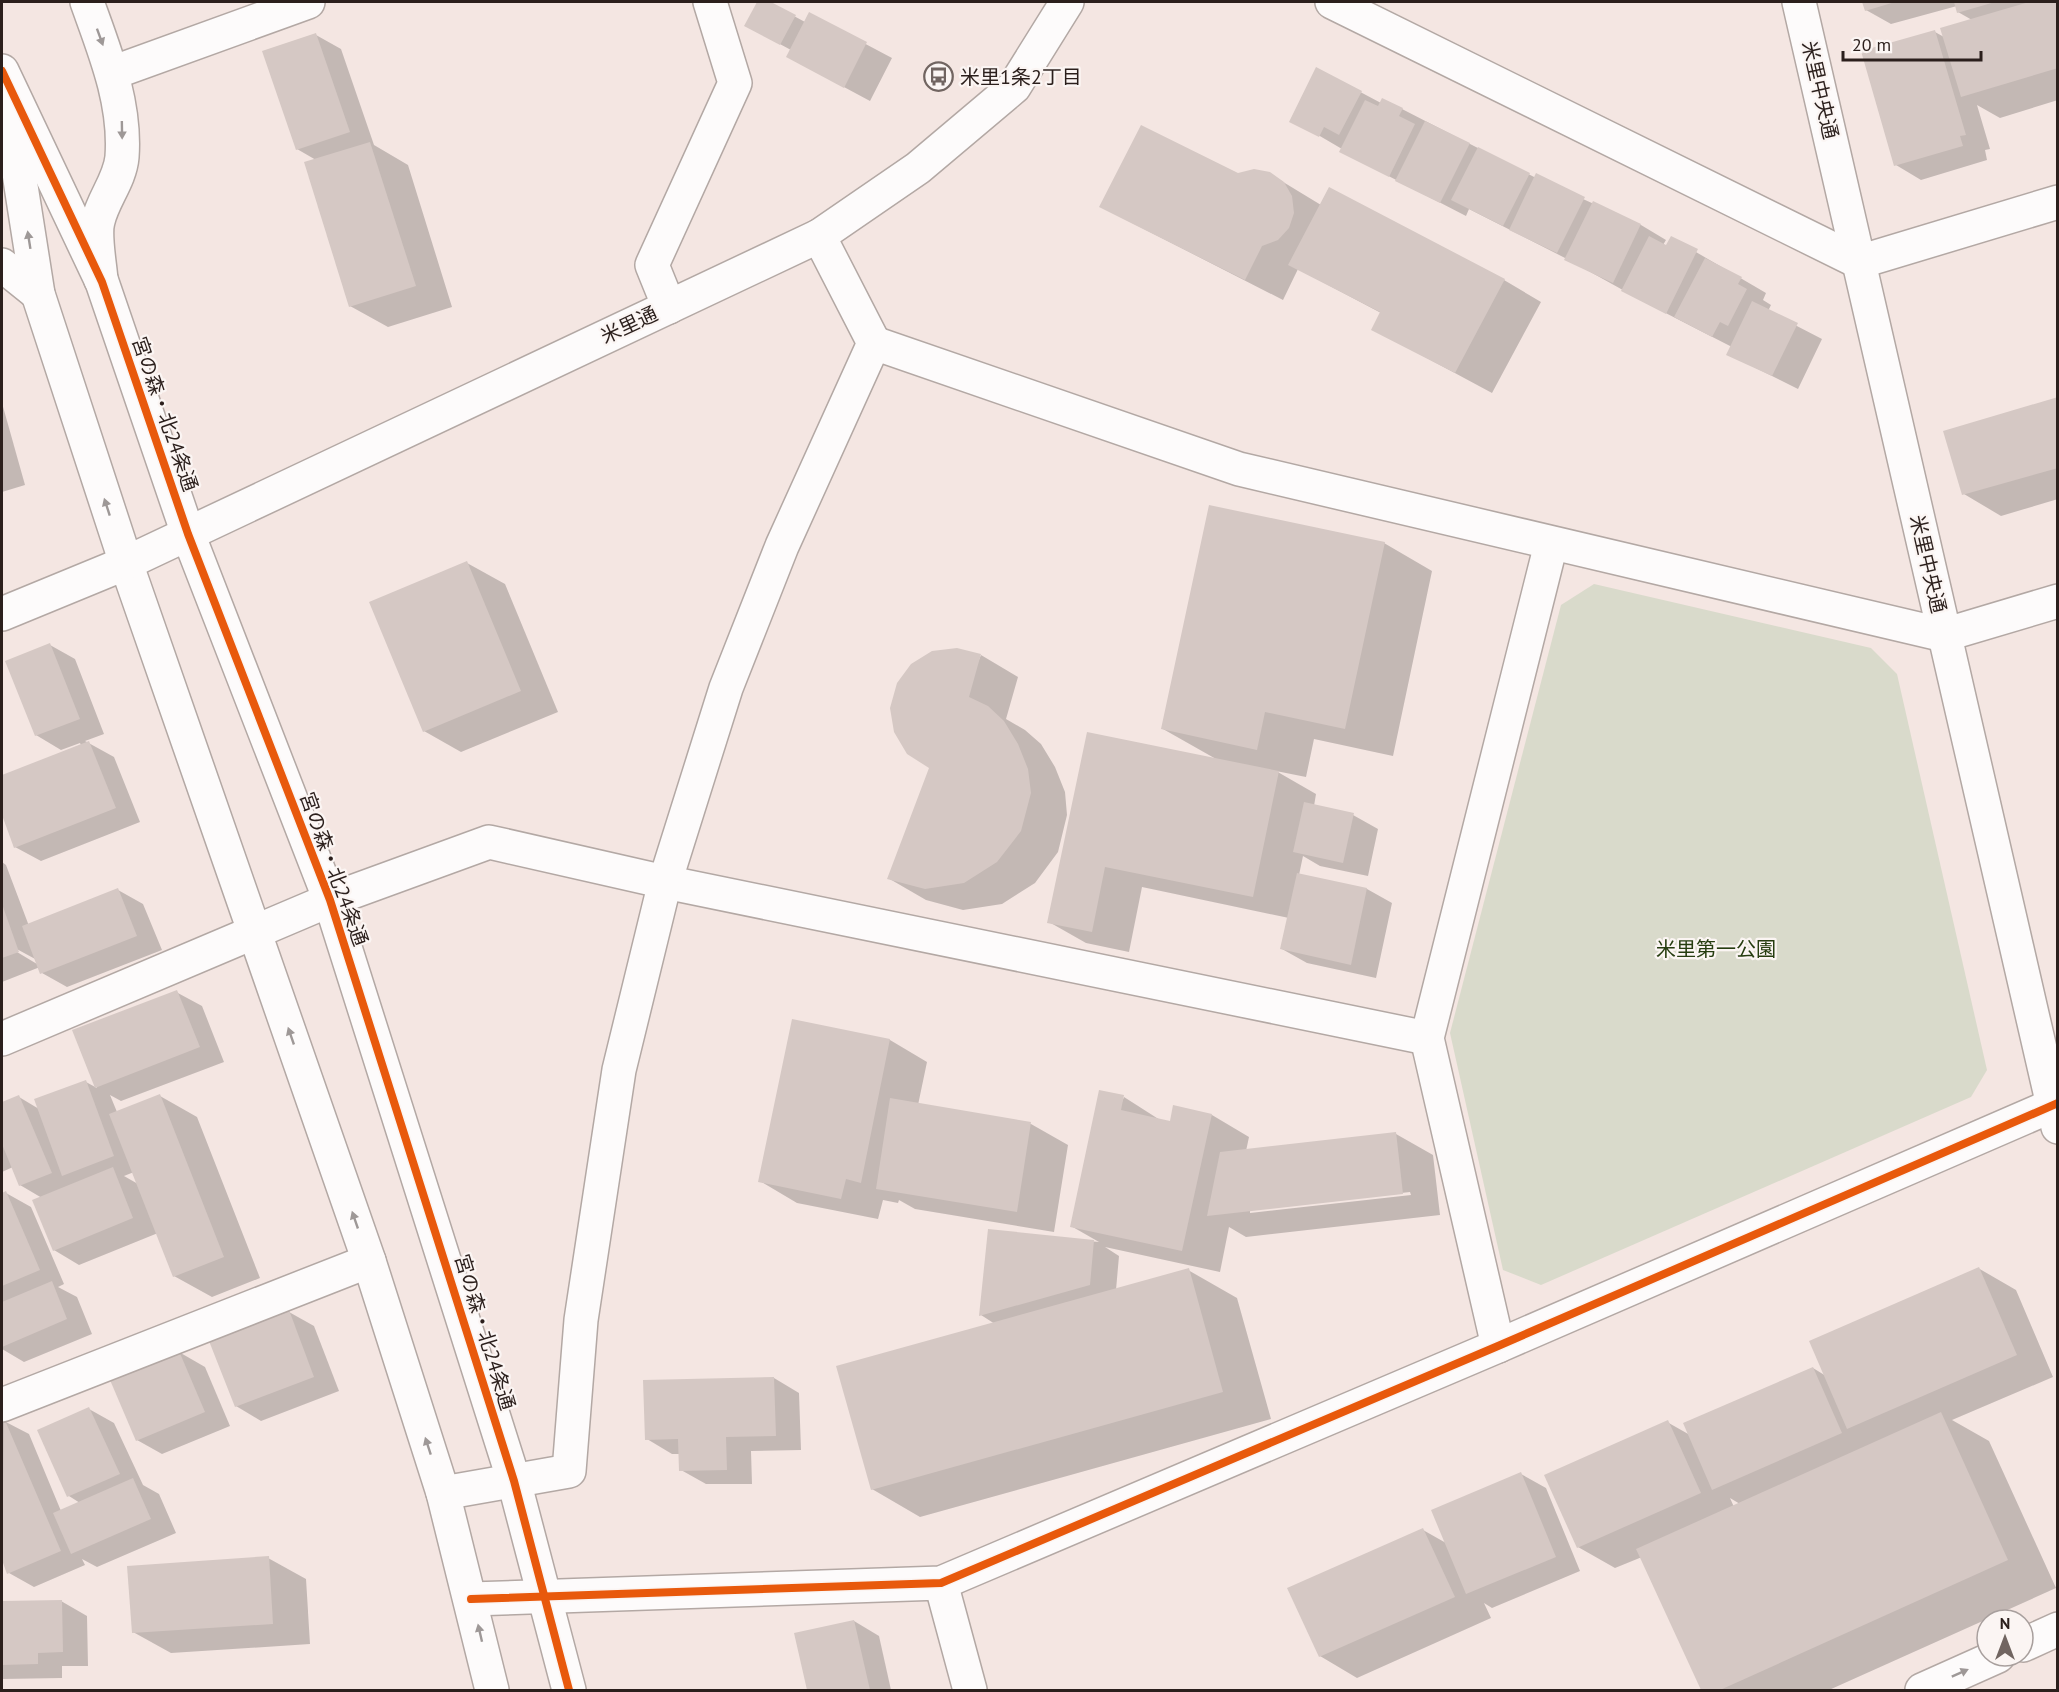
<svg xmlns="http://www.w3.org/2000/svg" width="2059" height="1692" font-family="'PT Sans','Noto Sans JP',sans-serif">
  <style>
    .green { fill: #d9dacb }
    .shadow { fill: #0003; fill-rule: evenodd }
    .building { fill: #d5c8c4 }
    .lines { fill: none; stroke-linecap: round; stroke-linejoin: round }
    .street-casing { stroke: #b3a8a4; stroke-width: 36 }
    .secondary-casing { stroke: #b3a8a4; stroke-width: 36 }
    .primary-casing { stroke: #b3a8a4; stroke-width: 36 }
    .street { stroke: #fdfbfb; stroke-width: 33 }
    .secondary { stroke: #fdfbfb; stroke-width: 33 }
    .primary { stroke: #fdfbfb; stroke-width: 33 }
    .cycleway-casing { stroke: #fbf5f3; stroke-width: 11 }
    .cycleway { stroke: #e8590c; stroke-width: 8 }
    .oneway { fill: #9e9897 }
    .labels { text-anchor: middle; dominant-baseline: central; stroke-width: 4.5; stroke-linejoin: round; paint-order: stroke }
    .poi-label { font-size: 20px; fill: #2b1f1c; stroke: #fbf5f3; text-anchor: start }
    .street-label { font-size: 20px; fill: #2b1f1c; stroke: #fbf5f3 }
    .park-label { font-size: 20px; fill: #263d10; stroke: #fbf5f3 }
  </style>
  <rect width="100%" height="100%" fill="#f4e6e2"/>
  <polygon class="green" points="1594,584 1871,648 1897,674 1987,1070 1971,1097 1541,1285 1503,1270 1450,1033 1561,605"/>
  <g class="shadow">
    <polygon points="758,2 768,2 805,22 809,14 892,58 870,101 788,57 791,50 746,26"/>
    <polygon points="1864,2 2058,2 2058,100 2000,118 1977,105 1990,149 1985,150 1987,160 1921,180 1896,165 1935,32 1944,37 1972,20 1958,12 1957,6 1891,24 1866,10"/>
    <polygon points="316,35 341,49 374,145 408,165 452,307 388,327 350,306 316,160 297,149"/>
    <polygon points="1317,69 1381,103 1402,109 1536,178 1641,225 1666,240 1663,245 1667,247 1672,238 1766,293 1763,300 1771,305 1768,311 1822,339 1798,389 1728,354 1732,347 1648,304 1567,259 1469,209 1466,216 1342,152 1342,149 1313,132"/>
    <polygon points="1238,174 1270,174 1321,205 1504,280 1541,302 1492,393 1373,329 1381,313 1298,269 1283,300 1101,207"/>
    <polygon points="2058,399 2058,499 2001,516 1964,494"/>
    <polygon points="2,403 25,485 2,492"/>
    <polygon points="1384,543 1432,571 1393,756 1314,739 1306,777 1276,771 1316,794 1314,806 1353,815 1378,829 1368,876 1320,866 1303,856 1299,875 1367,889 1392,903 1376,978 1307,963 1282,949 1289,918 1142,887 1129,952 1086,943 1049,922 1088,733 1216,759 1163,729"/>
    <polygon points="467,563 505,584 558,712 461,752 424,731"/>
    <polygon points="50,645 75,659 104,734 85,741 114,757 140,822 41,861 15,847 2,811 2,777 81,745 80,743 61,750 36,735"/>
    <polygon points="981,655 1018,677 1006,719 1025,730 1041,744 1055,767 1065,792 1067,815 1058,852 1035,883 1002,904 963,910 926,900 888,878"/>
    <path d="M2,862L6,865L29,926L118,890L143,904L162,950L67,987L42,973L40,967L2,982ZM13,947L37,960V964L12,949Z"/>
    <path d="M176,992L202,1006L224,1062L121,1101L110,1095L117,1112L160,1096L197,1117L260,1278L212,1297L174,1276L158,1233L79,1265L54,1250L42,1198L20,1185L13,1167L2,1172V1104L19,1097L39,1109L86,1082L97,1088L74,1031ZM134,1172L138,1184L124,1176Z"/>
    <polygon points="794,1021 890,1040 927,1062 918,1105 1031,1124 1068,1145 1054,1232 915,1209 899,1200 898,1203 883,1200 878,1219 797,1203 760,1181"/>
    <path d="M1124,1097L1160,1120L1171,1122L1212,1115L1249,1137L1246,1151L1396,1134L1433,1155L1440,1215L1246,1237L1229,1227L1220,1272L1105,1247L1119,1256L1116,1290L1188,1270L1237,1298L1271,1419L920,1517L872,1489L995,1324L981,1315L989,1231L1099,1242L1071,1226ZM1410,1192L1411,1195L1250,1213V1210Z"/>
    <polygon points="6,1193 31,1207 64,1284 58,1287 77,1297 92,1334 24,1362 2,1349 2,1194"/>
    <path d="M1978,1268L2016,1290L2053,1377L1952,1420L1989,1441L2056,1588L1829,1690H1702L1642,1557L1615,1568L1578,1547L1667,1422L1690,1435L1813,1368L1826,1376ZM1730,1498L1740,1504L1734,1507Z"/>
    <polygon points="289,1312 314,1326 339,1391 261,1421 236,1406"/>
    <polygon points="179,1352 205,1367 230,1426 162,1454 137,1440"/>
    <polygon points="774,1378 799,1393 801,1450 751,1451 752,1484 706,1484 681,1470 680,1454 672,1454 647,1439 645,1381"/>
    <polygon points="89,1409 114,1423 143,1485 159,1494 176,1533 97,1567 82,1559 85,1565 34,1587 9,1573 2,1556 2,1420 29,1434 61,1511 80,1503 69,1496 39,1431"/>
    <polygon points="1521,1474 1546,1488 1580,1571 1492,1608 1484,1603 1491,1618 1357,1678 1320,1656 1423,1530 1446,1543"/>
    <polygon points="268,1558 306,1579 310,1644 171,1653 133,1632"/>
    <polygon points="61,1601 87,1616 88,1666 62,1666 62,1678 2,1679 2,1602"/>
    <polygon points="854,1621 879,1636 891,1690 808,1690 796,1634"/>
  </g>
  <g class="building">
    <polygon points="757,2 771,2 796,15 780,45 744,26"/>
    <polygon points="1862,2 1895,2 1865,11"/>
    <polygon points="1954,2 1995,2 1957,13"/>
    <polygon points="2029,2 2058,2 2058,68 1961,97 1940,28"/>
    <polygon points="809,12 867,42 844,88 786,57"/>
    <polygon points="1935,30 1966,135 1960,136 1963,146 1894,166 1861,51"/>
    <polygon points="316,33 350,132 296,150 262,51"/>
    <polygon points="1316,67 1362,91 1339,135 1324,127 1319,137 1289,122"/>
    <polygon points="1382,98 1403,108 1399,116 1415,124 1389,177 1339,152 1365,100 1378,106"/>
    <polygon points="1425,121 1470,143 1440,203 1395,181"/>
    <polygon points="1141,125 1238,173 1254,169 1270,172 1284,182 1292,196 1294,213 1289,228 1278,240 1262,246 1245,280 1099,207"/>
    <polygon points="370,142 416,286 349,307 304,162"/>
    <polygon points="1478,147 1530,173 1503,226 1451,200"/>
    <polygon points="1536,173 1585,197 1557,253 1509,230"/>
    <polygon points="1329,187 1505,279 1455,373 1371,330 1380,312 1288,265"/>
    <polygon points="1593,201 1641,224 1613,283 1564,260"/>
    <polygon points="1649,236 1666,245 1671,236 1698,249 1666,314 1621,291"/>
    <polygon points="1705,258 1742,277 1738,284 1747,289 1728,326 1720,322 1712,337 1674,317"/>
    <polygon points="1752,301 1798,323 1772,376 1726,355"/>
    <polygon points="2058,397 2058,468 1962,495 1943,431"/>
    <polygon points="1209,505 1385,542 1345,729 1265,712 1257,750 1161,729"/>
    <polygon points="467,561 521,691 423,732 369,602"/>
    <polygon points="50,643 80,719 35,736 5,661"/>
    <polygon points="957,648 981,654 969,697 988,706 1004,721 1018,744 1028,769 1031,793 1021,831 997,862 964,883 925,889 887,879 929,768 907,754 894,732 890,708 897,683 911,664 932,651"/>
    <polygon points="1087,732 1279,771 1253,897 1105,867 1092,932 1047,923"/>
    <polygon points="89,741 116,808 14,848 2,815 2,775"/>
    <polygon points="1304,802 1354,813 1343,863 1293,852"/>
    <polygon points="1297,873 1367,888 1351,965 1280,949"/>
    <polygon points="118,888 137,936 40,974 22,926"/>
    <polygon points="2,904 19,952 2,958"/>
    <polygon points="177,990 200,1047 95,1088 72,1030"/>
    <polygon points="792,1019 890,1039 861,1183 846,1179 841,1199 758,1182"/>
    <polygon points="86,1080 114,1156 62,1176 34,1099"/>
    <polygon points="1099,1090 1124,1095 1121,1110 1170,1121 1173,1105 1212,1114 1182,1251 1070,1227"/>
    <polygon points="160,1094 224,1257 173,1277 109,1114"/>
    <polygon points="19,1095 52,1173 19,1186 2,1144 2,1102"/>
    <polygon points="890,1098 1031,1122 1017,1212 876,1189"/>
    <polygon points="1396,1132 1403,1194 1207,1216 1220,1152"/>
    <polygon points="113,1167 133,1218 53,1251 32,1200"/>
    <polygon points="6,1191 40,1270 2,1286 2,1193"/>
    <polygon points="988,1229 1094,1240 1090,1285 979,1316"/>
    <polygon points="1979,1267 2017,1355 1847,1429 1809,1341"/>
    <polygon points="1189,1268 1223,1392 871,1490 836,1366"/>
    <polygon points="52,1281 67,1319 2,1347 2,1302"/>
    <polygon points="289,1310 314,1377 235,1407 209,1341"/>
    <polygon points="179,1351 205,1412 136,1441 110,1380"/>
    <polygon points="1813,1367 1842,1433 1712,1490 1683,1423"/>
    <polygon points="774,1377 776,1436 726,1437 727,1470 679,1471 678,1439 645,1440 643,1380"/>
    <polygon points="89,1407 120,1474 67,1497 37,1430"/>
    <polygon points="1941,1412 2008,1560 1720,1690 1701,1690 1636,1549"/>
    <polygon points="4,1418 61,1551 7,1574 2,1560"/>
    <polygon points="1668,1420 1701,1493 1577,1548 1544,1475"/>
    <polygon points="1521,1472 1556,1557 1466,1594 1431,1510"/>
    <polygon points="133,1478 151,1519 71,1554 53,1513"/>
    <polygon points="1423,1528 1455,1597 1319,1657 1287,1588"/>
    <polygon points="269,1556 273,1624 132,1633 127,1566"/>
    <polygon points="62,1600 63,1652 38,1653 38,1664 2,1665 2,1601"/>
    <polygon points="854,1620 870,1690 807,1690 794,1633"/>
  </g>
  <g class="lines">
    <defs>
      <g id="street">
        <path d="M87,2C105,52 126,103 122,157C120,180 103,199 98,221C94,235 100,265 101,280"/>
        <polyline points="1332,2 1859,262 2058,202"/>
        <polyline points="112,73 308,2"/>
        <polyline points="2,265 38,294"/>
        <polyline points="669,307 652,265 735,83 710,2"/>
        <polyline points="874,343 1239,469 1944,635 2058,601"/>
        <polyline points="2,614 126,563"/>
        <polyline points="2,1039 330,900 489,842 665,882 1427,1038"/>
        <polyline points="1498,1346 1427,1038 1551,544"/>
        <polyline points="2,1405 369,1261"/>
        <polyline points="941,1583 970,1690"/>
        <polyline points="471,1599 941,1583 1498,1346 2058,1103"/>
      </g>
      <g id="secondary">
        <polyline points="1799,2 2058,1127"/>
        <polyline points="2,71 102,282 188,534 330,900 514,1481 569,1690"/>
        <polyline points="10,116 38,294 126,563 369,1261 443,1493 492,1690"/>
        <polyline points="126,563 819,236 918,168 1014,87 1067,2"/>
        <polyline points="443,1493 569,1471 581,1320 619,1070 665,882 726,688 782,546 874,343 819,236"/>
      </g>
      <g id="primary">
        <polyline points="2023,1645 2058,1629"/>
        <polyline points="1922,1690 1998,1656"/>
      </g>
    </defs>
    <use href="#street" class="street-casing"/>
    <use href="#secondary" class="secondary-casing"/>
    <use href="#primary" class="primary-casing"/>
    <use href="#street" class="street"/>
    <use href="#secondary" class="secondary"/>
    <use href="#primary" class="primary"/>
    <defs>
      <g id="cycleway">
        <polyline points="2,71 102,282 188,534 330,900 514,1481 569,1690"/>
        <polyline points="471,1599 941,1583 1498,1346 2058,1103"/>
      </g>
    </defs>
    <use href="#cycleway" class="cycleway-casing"/>
    <use href="#cycleway" class="cycleway"/>
  </g>
  <defs><path id="oneway-solid" d="M-6-.8H1V-3.2L6.5 0L1 3.2V.8H-6Z" transform="scale(1.5)"/></defs>
  <g class="oneway">
    <use href="#oneway-solid" transform="translate(100 37) rotate(70)"/>
    <use href="#oneway-solid" transform="translate(122 130) rotate(89)"/>
    <use href="#oneway-solid" transform="translate(29 240) rotate(-99)"/>
    <use href="#oneway-solid" transform="translate(107 507) rotate(-108)"/>
    <use href="#oneway-solid" transform="translate(291 1036) rotate(-109)"/>
    <use href="#oneway-solid" transform="translate(355 1220) rotate(-109)"/>
    <use href="#oneway-solid" transform="translate(428 1446) rotate(-108)"/>
    <use href="#oneway-solid" transform="translate(480 1633) rotate(-103)"/>
    <use href="#oneway-solid" transform="translate(1960 1673) rotate(-24)"/>
  </g>
  <defs>
    <symbol id="bus-ring" viewBox="-11 -11 22 22"><circle r="9.5" fill="#fbf5f3" stroke="#716561" stroke-width="1.5"/><path d="M-5-6H5V4H4V6H2V4H-2V6H-4V4H-5ZM-3.5-4V0h7V-4ZM-3.5 1.2v1.5H-2V1.2ZM2 1.2v1.5H3.5V1.2Z" fill="#716561"/></symbol>
  </defs>
  <g fill-rule="evenodd">
    <use href="#bus-ring" x="922" y="60" width="33" height="33"/>
  </g>
  <g class="labels">
    <g class="poi-label">
      <text x="960" y="77">米里1条2丁目</text>
    </g>
    <g class="street-label">
      <text transform="translate(1820 90) rotate(77)">米里中央通</text>
      <text transform="translate(629 325) rotate(-25)">米里通</text>
      <text transform="translate(165 414) rotate(71)">宮の森・北24条通</text>
      <text transform="translate(1928 564) rotate(77)">米里中央通</text>
      <text transform="translate(334 869) rotate(70)">宮の森・北24条通</text>
      <text transform="translate(485 1332) rotate(73)">宮の森・北24条通</text>
    </g>
    <g class="park-label">
      <text x="1716" y="949">米里第一公園</text>
    </g>
  </g>
  <rect width="2059" height="1692" fill="none" stroke="#2b1f1c" stroke-width="6"/>
  <g transform="translate(2005 1638)"><circle r="28" fill="#fbf5f3" stroke="#a89f9d" stroke-width="1.5"/>
  <path d="M0-4.5L10 22L0 15L-10 22Z" fill="#716561"/>
  <text y="-9" font-size="16" font-weight="bold" text-anchor="middle" fill="#2b1f1c">N</text>
  </g>
  <path d="M1843 51v9h138v-9" fill="none" stroke="#2b1f1c" stroke-width="3"/>
  <text x="1852" y="51" font-size="18" fill="#2b1f1c" stroke="#fbf5f3" stroke-width="4.5" paint-order="stroke">20 m</text>
</svg>
